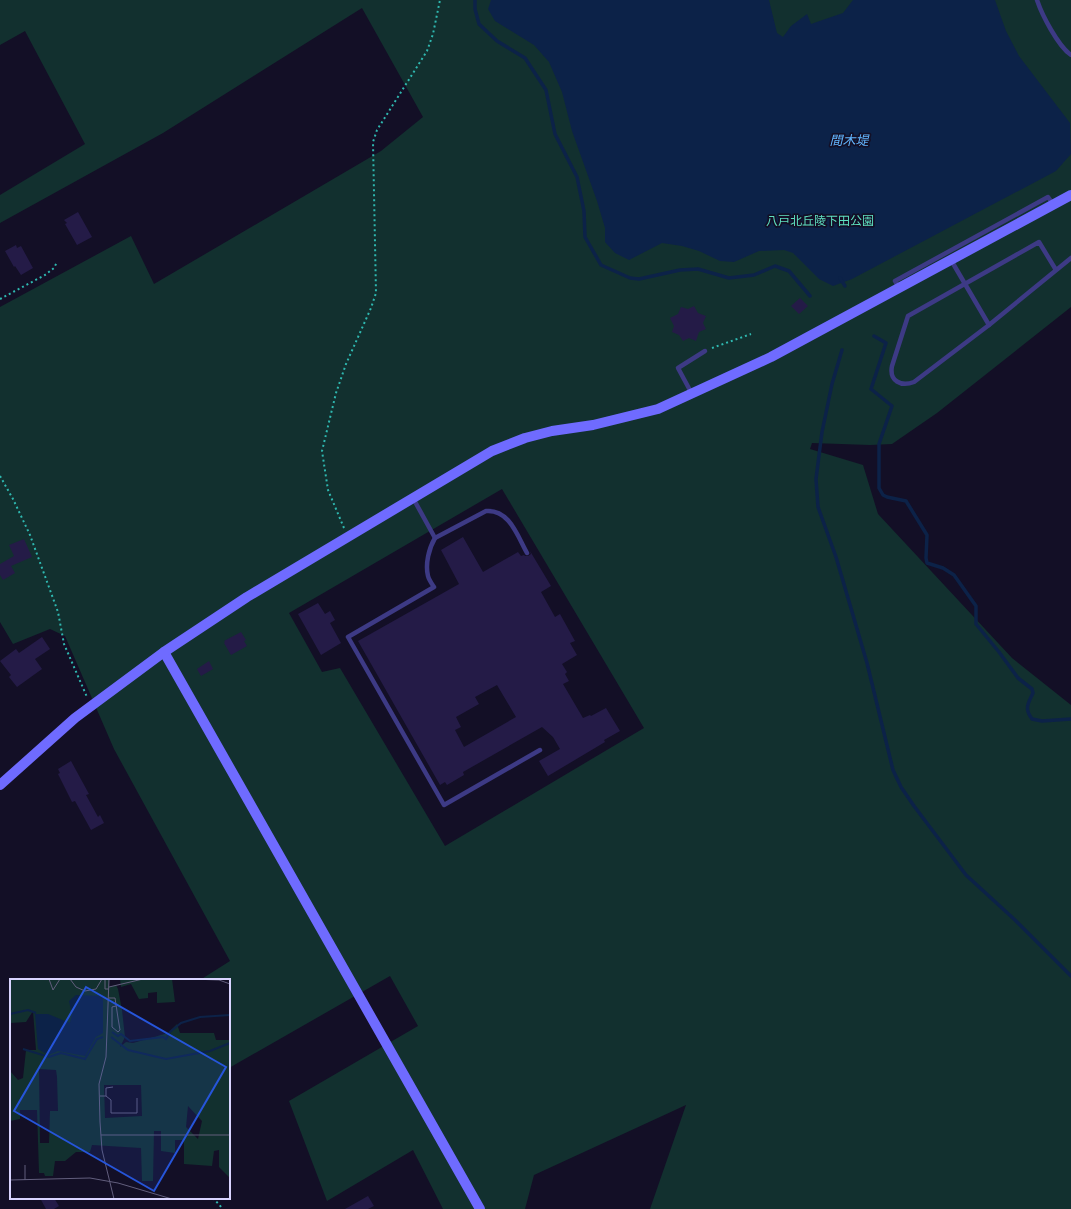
<svg xmlns="http://www.w3.org/2000/svg" width="1071" height="1209" font-family="'Source Sans 3','Noto Sans JP',sans-serif">
  <style>
    .green { fill: #12302f; fill-rule: evenodd }
    .water { fill: #0c2248 }
    .lines { fill: none; stroke-linecap: round; stroke-linejoin: round }
    .stream { stroke: #0c2248; stroke-width: 3.5 }
    .building { fill: #241b47; fill-rule: evenodd }
    .path { stroke: #2fb8b0; stroke-width: 2; stroke-dasharray: 2 3; stroke-linecap: butt }
    .lane { stroke: #3d3a85; stroke-width: 4.5 }
    .secondary { stroke: #6f6bff; stroke-width: 10 }
    .labels { text-anchor: middle; dominant-baseline: central; stroke-width: 3.5; stroke-linejoin: round; paint-order: stroke }
    .park-label { font-size: 12px; fill: #5fe0c0; stroke: #130f26 }
    .water-label { font-size: 13px; font-style: italic; fill: #62b6ff; stroke: #130f26 }
    .inset-river { fill: none; stroke: #0c2248; stroke-width: 2 }
    .inset-road { fill: none; stroke: #625e7d; stroke-width: 1 }
    .view { fill: #2655da; fill-opacity: 0.15; stroke: #2655da; stroke-width: 2 }
    .inset-edge { fill: none; stroke: #d9d4ff; stroke-width: 2 }
  </style>
  <rect width="100%" height="100%" fill="#130f26"/>
  <path class="green" d="M0,0H1071V307L937,413L892,444L870,445L812,443L810,449L863,465L878,514L1012,658L1071,705V1209H650L686,1105L534,1175L525,1209H443L413,1150L327,1201L289,1101L418,1026L390,976L229,1068V980H200L230,961L114,749L65,636L50,629L13,644L0,622V307L131,236L154,284L381,151L423,117L362,8L163,133L0,223V195L85,144L25,31L0,45ZM502,489L644,728L445,846L340,668L322,672L289,613Z"/>
  <polygon class="water" points="491,0 769,0 777,33 783,37 791,26 807,14 811,24 843,13 853,0 995,0 1006,31 1019,56 1070,123 1071,154 1056,171 852,279 833,286 819,279 793,253 784,250 759,251 734,262 720,261 699,251 682,246 662,243 629,260 615,253 605,242 605,228 597,201 572,131 562,92 549,62 534,45 495,21 488,9"/>
  <g class="lines">
    <g class="stream">
      <polyline points="475,0 475,9 479,24 497,41 525,58 546,90 555,134 577,177 584,211 585,237 601,265 630,278 639,279 680,270 698,269 729,278 754,275 775,266 789,271 810,296"/>
      <polyline points="840,278 845,286"/>
      <path d="M874,336L886,343L871,389L892,406L879,444V488L883,495L887,497L906,501L927,535L926,558L927,563L943,568L954,575L976,606V624L999,652L1018,678L1032,689L1033,693C1028,704 1024,708 1032,719L1042,721L1071,719"/>
      <polyline points="842,350 832,384 822,432 816,479 818,507 836,557 867,663 893,770 901,787 914,806 966,875 1015,920 1071,976"/>
    </g>
  </g>
  <g class="building">
    <polygon points="78,212 92,237 77,245 65,224 67,223 64,220"/>
    <polygon points="16,245 17,248 21,246 33,268 21,275 15,266 14,267 5,251"/>
    <polygon points="800,298 808,306 799,314 791,306"/>
    <polygon points="694,306 698,313 706,316 703,323 706,329 699,332 696,341 689,338 683,341 679,335 672,332 674,326 670,318 678,314 681,307 688,309"/>
    <path d="M463,537L483,572L518,552L521,556L524,555L525,556H528L531,554L530,551L551,586L541,592L555,617L560,614L575,641L570,643L577,655L562,664L567,672L565,674L569,681L563,684L583,718L590,715L591,716L606,708L620,731L604,740L605,742L548,776L539,761L560,749L553,737L542,727L463,772L464,775L447,785L445,782L440,785L358,641L459,584L441,550ZM497,685L516,717L464,747L455,730L461,727L456,717L479,704L475,697Z"/>
    <polygon points="24,539 32,557 11,566 15,573 3,580 0,575 0,564 14,556 9,545"/>
    <polygon points="318,603 325,614 330,611 335,620 330,623 341,643 321,655 298,614"/>
    <polygon points="241,632 246,640 244,641 247,646 231,655 224,643 225,642 224,641"/>
    <polygon points="42,637 50,649 35,659 42,669 17,687 9,677 11,675 0,661 16,649 19,653"/>
    <polygon points="209,661 213,669 201,676 197,669"/>
    <polygon points="71,761 89,794 86,795 98,817 100,815 104,823 91,830 75,801 72,802 58,774 60,773 58,769"/>
    <polygon points="368,1196 374,1206 368,1209 345,1209"/>
    <polygon points="40,1198 54,1198 59,1206 54,1209 46,1209"/>
  </g>
  <g class="lines">
    <g class="path">
      <polyline points="0,299 45,275 54,268 57,262"/>
      <polyline points="712,348 751,334"/>
      <polyline points="0,476 13,499 30,535 58,612 64,644 87,697"/>
      <polyline points="344,528 328,490 322,451 336,393 346,364 371,308 376,293 373,142 377,130 427,51 433,34 440,0"/>
      <polyline points="213,1198 223,1209"/>
    </g>
    <g class="lane">
      <path d="M1037,0C1042,15 1058,46 1071,55"/>
      <polyline points="951,260 989,325"/>
      <path d="M1056,270L1039,242L908,316L892,366C889,381 901,387 914,382L989,325L1071,258"/>
      <polyline points="899,288 895,281 1048,197 1053,204"/>
      <polyline points="692,394 678,368 705,351"/>
      <path d="M413,498L435,538L486,511C509,509 517,535 527,553"/>
      <path d="M435,538C429,548 425,564 428,576C429,580 432,584 434,587L348,637L444,805L540,750"/>
    </g>
    <g class="secondary">
      <polyline points="164,652 480,1209"/>
      <polyline points="0,785 75,718 164,652 247,597 492,451 525,438 552,431 593,425 658,409 771,357 1071,195"/>
    </g>
  </g>
  <g class="labels">
    <g class="park-label">
      <text x="820" y="221">八戸北丘陵下田公園</text>
    </g>
    <g class="water-label">
      <text x="849" y="141">間木堤</text>
    </g>
  </g>
  <g transform="translate(10 979)">
    <rect width="220" height="220" fill="#130f26"/>
    <path d="M0,0H99V8L106,6L108,10L112,31L115,58L110,68L116,63L123,64L158,54L167,45L170,54H204L206,61H220V199L209,188V171L204,172L202,187L174,185V161H165V174L151,172V152H144L143,202H132L131,169L82,166L80,173H66L55,182H45L43,197H35L34,194H29L27,131H10V140L0,142V92L8,101L13,99L16,71H26L23,32L16,43L0,44ZM29,90L46,91L47,98L48,132H40L39,164H30ZM94,106H131L132,137L95,139ZM178,127L192,142L188,160L176,148ZM110,0H162L165,23L147,24V13L138,14V19L129,20L121,5L111,8Z" fill="#12302f" fill-rule="evenodd"/>
    <path d="M66,16L93,17V54L86,58L75,77L48,72L38,76L28,70L25,35H38L60,44L62,35L59,22Z" fill="#0c2248"/>
    <path class="inset-river" d="M0,35L18,31L26,34M102,53L108,57L111,55L120,62L153,58L156,60L160,53L171,44L190,38L220,36M101,58L118,71L156,80L200,72L220,64M13,70L39,78L51,74L75,80L87,60L93,58"/>
    <path class="inset-road" d="M39,0L43,11L50,0M60,0L66,8L75,12L86,10L92,0M95,0V10H99M99,0L96,78L89,105L90,143L92,171L104,220M182,0L209,1L220,5M99,8L133,0M99,19H105L108,39L110,51L108,53L102,48V28L106,27M90,117H96V109L103,108M96,117L101,121V134H127V119M91,156H220M15,186V201M0,201L80,199L108,204L162,220"/>
    <path class="view" d="M76,8L216,88L144,212L4,132Z"/>
    <rect width="220" height="220" class="inset-edge"/>
  </g>
</svg>
